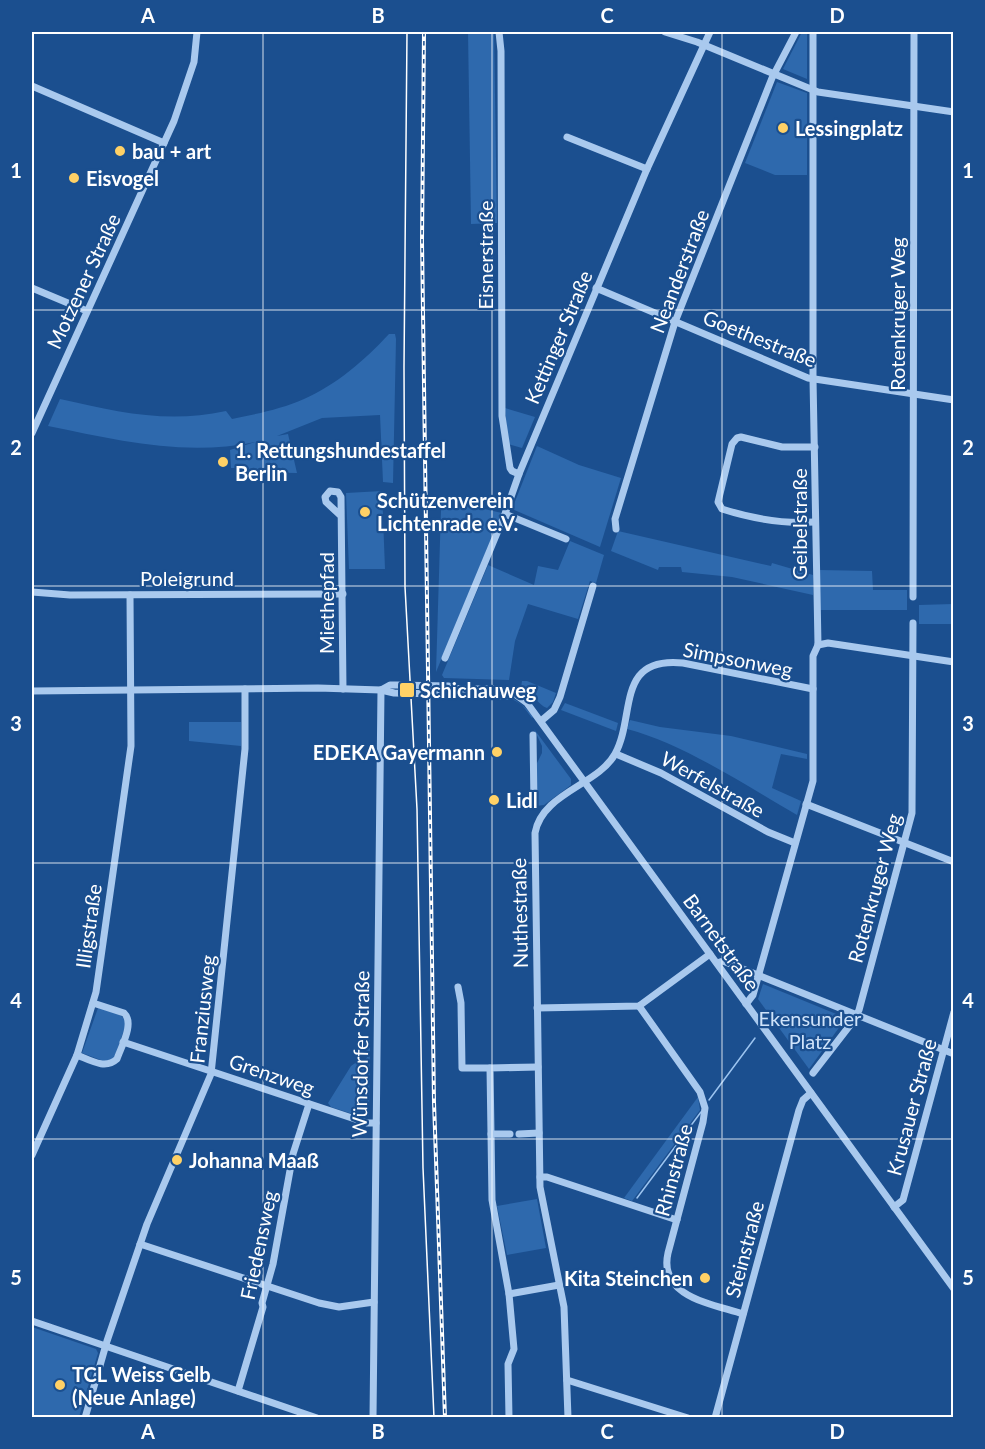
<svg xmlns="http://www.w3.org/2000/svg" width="985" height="1449" font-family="Lato,sans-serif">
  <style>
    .green { fill: #2e69ad }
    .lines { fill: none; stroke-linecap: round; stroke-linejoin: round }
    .stream { stroke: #9cc4f0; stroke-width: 1.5 }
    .minor { stroke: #a9c9ee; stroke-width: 7 }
    .tram { stroke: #fff; stroke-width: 1.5 }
    .rail-casing { stroke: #fff; stroke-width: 4 }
    .rail { stroke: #1b4f8f; stroke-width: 1.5; stroke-dasharray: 4.5; stroke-linecap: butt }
    .grid { fill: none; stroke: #fff; stroke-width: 1.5; stroke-opacity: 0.55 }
    .poi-dot { fill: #ffd166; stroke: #1b4f8f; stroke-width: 2 }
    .labels { text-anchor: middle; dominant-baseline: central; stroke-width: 4.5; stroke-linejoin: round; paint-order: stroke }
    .poi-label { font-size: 20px; font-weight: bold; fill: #fff; stroke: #1b4f8f; text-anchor: start }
    .street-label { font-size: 20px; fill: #fff; stroke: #1b4f8f }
    .park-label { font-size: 20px; fill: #cfe3fa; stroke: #1b4f8f }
    .neatline { fill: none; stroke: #fff; stroke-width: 2 }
    .grid-label { font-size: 20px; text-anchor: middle; font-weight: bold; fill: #fff }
  </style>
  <rect width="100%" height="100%" fill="#1b4f8f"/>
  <g class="green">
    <polygon points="468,32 494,32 497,223 471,224"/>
    <polygon points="802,32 807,32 807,79 783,69"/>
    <polygon points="777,82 807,93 807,175 775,175 745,163"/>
    <path d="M389,334H395L396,339L393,483L383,482L380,415L322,418L277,436L288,434L297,473L240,472L239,468H231L230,450L255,442C185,457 117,440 48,426L60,399C118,412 167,424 226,411L232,419C256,414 282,409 304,399C336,385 365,360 389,334Z"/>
    <polygon points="505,408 535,417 522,448 508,444"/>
    <polygon points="537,446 579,465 621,478 600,547 512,509"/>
    <polygon points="382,491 385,569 349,569 346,493"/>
    <polygon points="449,501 502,513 436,672 441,509"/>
    <polygon points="618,531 771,566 772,563 813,575 813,595 732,577 682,572 681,567 659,567 658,570 611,551"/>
    <polygon points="570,541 604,555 596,583 590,581 578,619 528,604 515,641 509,680 444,678 442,675 488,565 534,585 538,566 558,570"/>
    <polygon points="819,570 872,571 873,590 907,590 907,610 819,610"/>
    <polygon points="953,604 953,624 919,624 919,605"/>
    <path d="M522,681H527L556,693L553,702L547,708C539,706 532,692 521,687Z"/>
    <path d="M494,693C511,695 523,703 533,717L532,718L522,705L514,700L472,699L474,694Z"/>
    <polygon points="565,703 618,723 616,731 561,710"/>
    <path d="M630,720L660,727L731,736L807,754V759L781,754L772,788L801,801L797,815C747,786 682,743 627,729Z"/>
    <polygon points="189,722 241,722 241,746 189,741"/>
    <polygon points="534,729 571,779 571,785 544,805 536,806 535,767 542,753 542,746"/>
    <polygon points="763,984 846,1018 809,1069 758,999"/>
    <path d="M98,1008C109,1011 124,1012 126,1024L114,1059L106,1062L82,1053Z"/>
    <polygon points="364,1039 370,1040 369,1116 365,1118 331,1107 328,1103 351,1066 361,1059 365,1060 368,1056 367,1054 357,1049"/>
    <polygon points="698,1097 700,1110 632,1201 624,1198"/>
    <polygon points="537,1199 546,1248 507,1255 497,1206"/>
    <polygon points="32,1327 96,1349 98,1353 79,1417 32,1417"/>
  </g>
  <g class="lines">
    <g class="stream">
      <polyline points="709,1100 755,1038"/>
      <polyline points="637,1198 701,1112"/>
    </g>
    <g class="minor">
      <polyline points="499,32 501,51 502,416 510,468 512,471 519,474"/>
      <polyline points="665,32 697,42 818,92 954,112"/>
      <polyline points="32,86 164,143"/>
      <polyline points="567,137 647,169"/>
      <polyline points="32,288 87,311"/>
      <polyline points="596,288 808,378 954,400"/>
      <polyline points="32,433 174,121 194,62 197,32"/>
      <polyline points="505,514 566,539"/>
      <polyline points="341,516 326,502 325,497 330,491 338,492 341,497 343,689"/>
      <path d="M814,522C784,524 750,518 722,509L718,502L732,444L737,438L741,437L782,447H815"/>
      <polyline points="616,529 615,519 675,322 772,78 796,32"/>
      <polyline points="32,592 70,595 343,594"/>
      <polyline points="913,597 914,32"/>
      <polyline points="818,645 828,643 954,662"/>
      <polyline points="445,658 505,514 519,474 647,169 710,32"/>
      <polyline points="381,690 390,685 396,685 448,686 459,689 499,689 516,695 527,703 954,1289"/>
      <polyline points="32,691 318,688 381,690 394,693 439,694 447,693 459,689"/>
      <polyline points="541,721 554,710 560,697 593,586"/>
      <polyline points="533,735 534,804"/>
      <polyline points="616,754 661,773 768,832 795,843"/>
      <polyline points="806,804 954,862"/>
      <polyline points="717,963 723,961 954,1054"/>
      <polyline points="458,987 461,1003 462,1068 490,1068"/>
      <polyline points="746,1004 753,995 813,781 813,656 818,645 813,379 813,32"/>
      <path d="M639,1006L700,1092L705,1108L703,1122L668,1253C658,1297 713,1304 743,1314"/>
      <polyline points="537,1008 639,1006 710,954"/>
      <polyline points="123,1042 367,1123 376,1123"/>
      <path d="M77,1055C90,1060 105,1070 117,1059C121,1047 135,1023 124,1013L93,1003"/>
      <polyline points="813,1073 854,1020 859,1010 912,813 913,623"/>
      <polyline points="491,1134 510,1134"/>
      <polyline points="519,1134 539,1133"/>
      <polyline points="32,1155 77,1055 96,992 131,746 130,595"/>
      <polyline points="540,1177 547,1177 677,1220"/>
      <polyline points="894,1207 903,1200 954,1012"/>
      <polyline points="140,1244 319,1303 339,1307 374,1302"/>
      <polyline points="509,1294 559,1285"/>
      <polyline points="32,1321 317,1418"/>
      <polyline points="567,1380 688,1418"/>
      <polyline points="238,1391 263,1307 262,1303 273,1264 293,1154 309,1104"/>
      <polyline points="85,1418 107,1341 147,1224 211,1074 245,749 245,689"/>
      <polyline points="373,1418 381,690"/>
      <polyline points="509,1418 508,1364 514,1349 509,1294 492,1200 490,1068 538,1067"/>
      <path d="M568,1418L564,1307L540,1187L535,833C542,793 598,785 615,754C636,716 615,656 683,663L813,689"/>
      <polyline points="715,1418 799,1110 803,1100 811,1093"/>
    </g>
    <polyline class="tram" points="407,32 404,367 405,587 417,809 423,1168 434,1418"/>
    <defs>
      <polyline id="rail" points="424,32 422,241 434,1102 445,1418"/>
    </defs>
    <use href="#rail" class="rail-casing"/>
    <use href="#rail" class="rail"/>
  </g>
  <path class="grid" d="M263,32V1418M492,32V1418M722,32V1418M32,310H954M32,586H954M32,863H954M32,1139H954"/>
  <g class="poi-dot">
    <circle cx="783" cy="128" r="6"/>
    <circle cx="120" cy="151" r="6"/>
    <circle cx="74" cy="178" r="6"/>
    <circle cx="223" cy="462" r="6"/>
    <circle cx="365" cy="512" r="6"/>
    <rect x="399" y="682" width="16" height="16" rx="3"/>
    <circle cx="497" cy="752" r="6"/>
    <circle cx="494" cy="800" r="6"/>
    <circle cx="177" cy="1160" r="6"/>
    <circle cx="705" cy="1278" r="6"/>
    <circle cx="60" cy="1385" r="6"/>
  </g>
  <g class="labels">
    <g class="poi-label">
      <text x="795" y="128">Lessingplatz</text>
      <text x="132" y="151">bau + art</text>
      <text x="86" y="178">Eisvogel</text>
      <text x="235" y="450">1. Rettungshundestaffel<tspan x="235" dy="23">Berlin</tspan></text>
      <text x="377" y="500">Schützenverein<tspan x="377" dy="23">Lichtenrade e.V.</tspan></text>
      <text x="420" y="690">Schichauweg</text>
      <text x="485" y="752" text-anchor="end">EDEKA Gayermann</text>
      <text x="506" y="800">Lidl</text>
      <text x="189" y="1160">Johanna Maaß</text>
      <text x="693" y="1278" text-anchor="end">Kita Steinchen</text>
      <text x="72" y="1374">TCL Weiss Gelb<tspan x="72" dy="23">(Neue Anlage)</tspan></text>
    </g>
    <g class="street-label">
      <text transform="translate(485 255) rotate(-90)">Eisnerstraße</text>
      <text transform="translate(679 271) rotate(-69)">Neanderstraße</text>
      <text transform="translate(83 281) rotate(-65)">Motzener Straße</text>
      <text transform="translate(897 314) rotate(-90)">Rotenkruger Weg</text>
      <text transform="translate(558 337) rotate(-67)">Kettinger Straße</text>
      <text transform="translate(760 338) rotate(22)">Goethestraße</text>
      <text transform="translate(799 524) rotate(-90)">Geibelstraße</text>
      <text x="187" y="578">Poleigrund</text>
      <text transform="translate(326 603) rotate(-90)">Miethepfad</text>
      <text transform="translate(738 659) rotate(11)">Simpsonweg</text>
      <text transform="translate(713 784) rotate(29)">Werfelstraße</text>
      <text transform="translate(874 888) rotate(-75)">Rotenkruger Weg</text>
      <text transform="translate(519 913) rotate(-91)">Nuthestraße</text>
      <text transform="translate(88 926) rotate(-82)">Illigstraße</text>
      <text transform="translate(722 942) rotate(54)">Barnetstraße</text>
      <text transform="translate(202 1009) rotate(-84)">Franziusweg</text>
      <text transform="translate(360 1054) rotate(-89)">Wünsdorfer Straße</text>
      <text transform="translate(272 1074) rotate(19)">Grenzweg</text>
      <text transform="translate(911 1107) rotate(-75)">Krusauer Straße</text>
      <text transform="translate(673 1170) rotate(-75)">Rhinstraße</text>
      <text transform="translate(258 1245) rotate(-78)">Friedensweg</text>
      <text transform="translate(744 1249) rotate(-75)">Steinstraße</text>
    </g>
    <g class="park-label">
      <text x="810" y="1018">Ekensunder<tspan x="810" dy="23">Platz</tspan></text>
    </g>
  </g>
  <rect width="985" height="1449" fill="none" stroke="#1b4f8f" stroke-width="66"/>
  <rect x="33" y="33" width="919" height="1383" class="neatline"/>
  <g class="grid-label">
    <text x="148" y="23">A</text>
    <text x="378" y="23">B</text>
    <text x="607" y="23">C</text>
    <text x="837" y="23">D</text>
    <text x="16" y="178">1</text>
    <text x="968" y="178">1</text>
    <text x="16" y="455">2</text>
    <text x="968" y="455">2</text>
    <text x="16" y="731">3</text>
    <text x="968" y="731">3</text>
    <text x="16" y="1008">4</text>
    <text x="968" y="1008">4</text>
    <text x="16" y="1285">5</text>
    <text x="968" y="1285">5</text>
    <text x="148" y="1439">A</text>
    <text x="378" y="1439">B</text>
    <text x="607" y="1439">C</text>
    <text x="837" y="1439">D</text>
  </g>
</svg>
